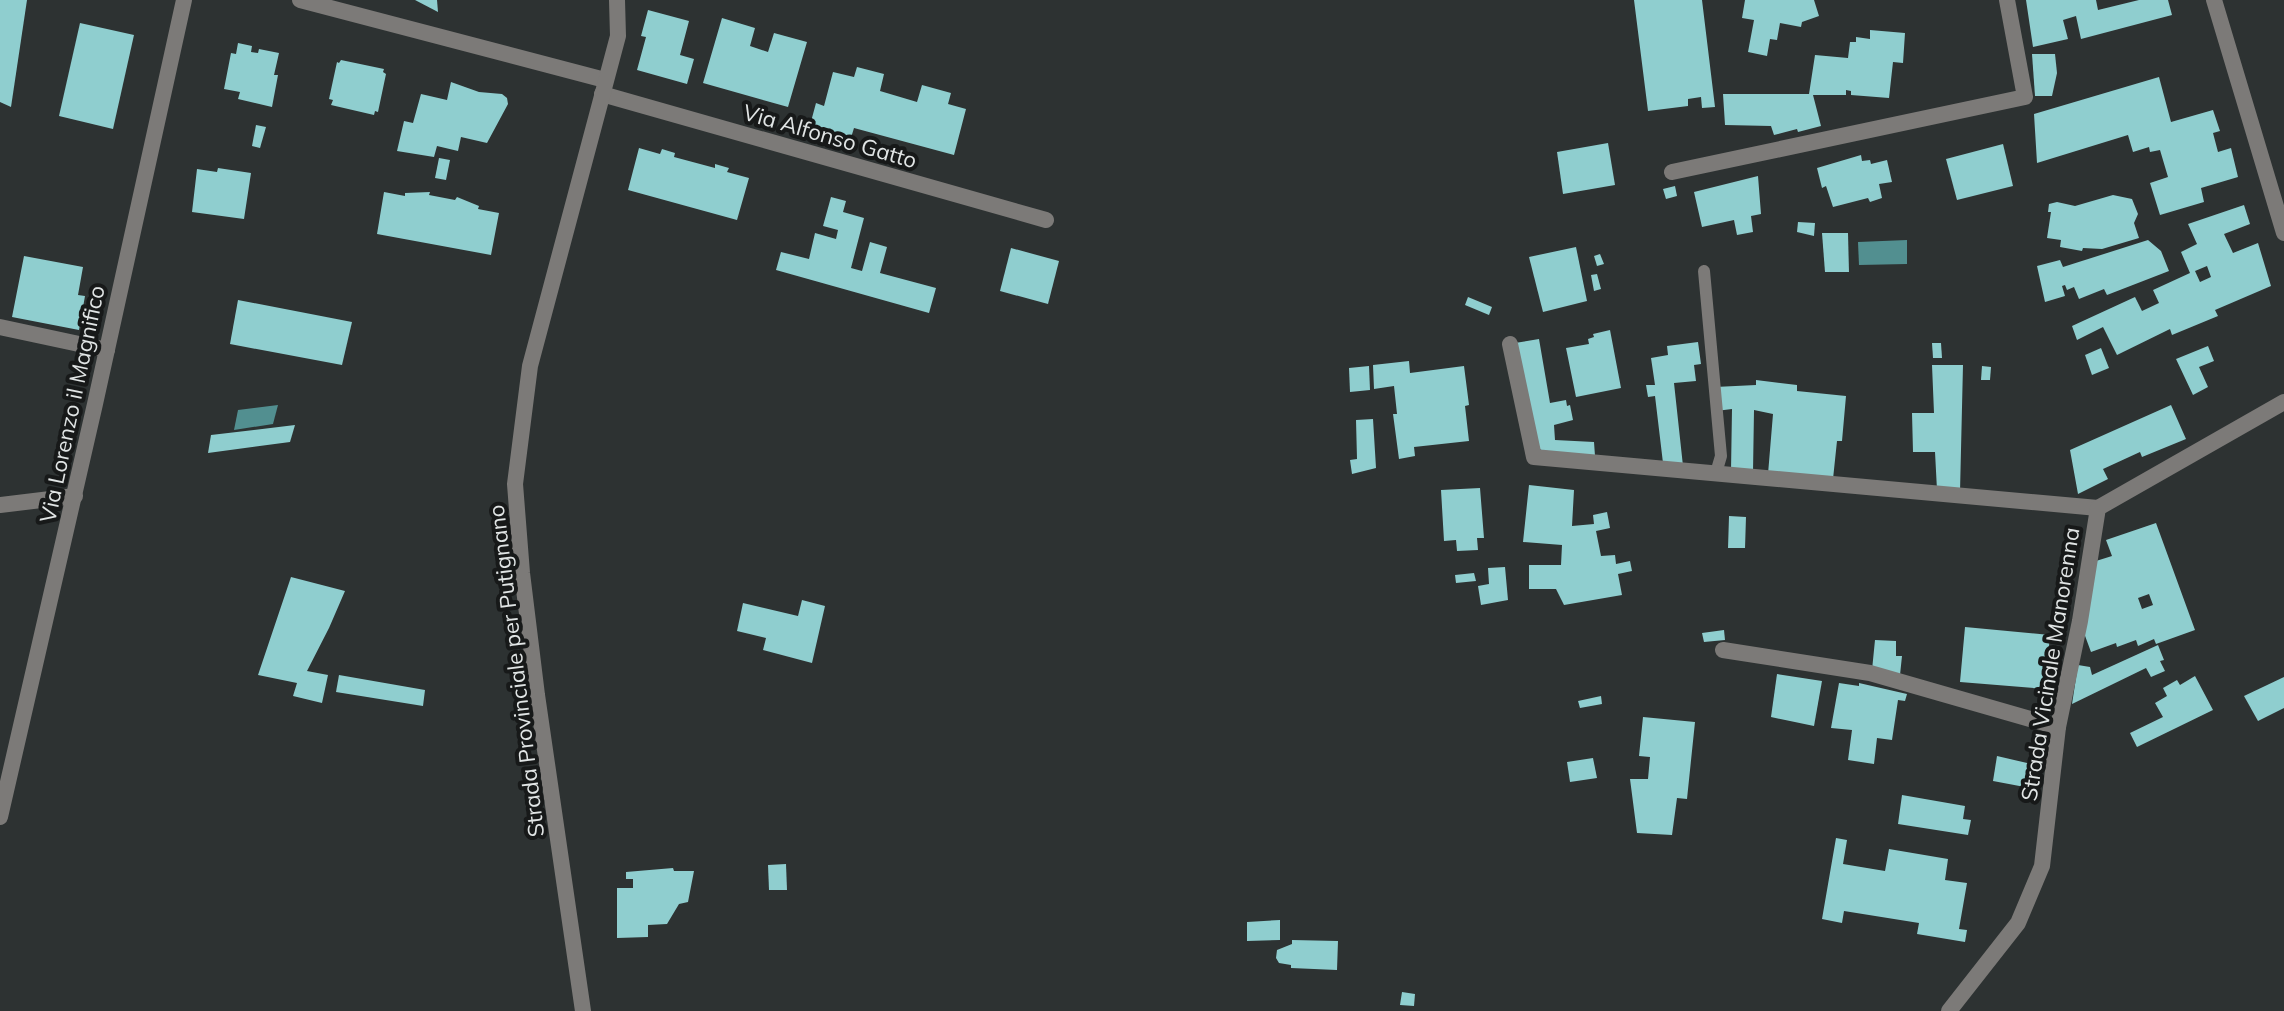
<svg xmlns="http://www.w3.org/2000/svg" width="2284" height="1011" font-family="Mulish,sans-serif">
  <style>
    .water { fill: #528f90 }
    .building { fill: #8fcecf; fill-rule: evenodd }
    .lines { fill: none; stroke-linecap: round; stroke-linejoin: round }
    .service { stroke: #7c7a78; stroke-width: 12 }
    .minor { stroke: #7c7a78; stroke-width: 16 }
    .tertiary { stroke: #7c7a78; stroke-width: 16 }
    .labels { text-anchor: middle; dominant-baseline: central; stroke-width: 8; stroke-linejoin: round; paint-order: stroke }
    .street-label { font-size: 22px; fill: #e1e5e5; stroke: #171919 }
  </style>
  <rect width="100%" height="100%" fill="#2d3232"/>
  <g class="water">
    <polygon points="1907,240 1907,264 1859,265 1858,242"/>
    <polygon points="278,405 273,424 234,430 238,410"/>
  </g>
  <g class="building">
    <polygon points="0,0 27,0 11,107 0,102"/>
    <polygon points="415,0 437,0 438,12"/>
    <polygon points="1634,0 1702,0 1715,107 1702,108 1701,97 1688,99 1688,106 1648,111"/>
    <polygon points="1745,0 1814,0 1819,16 1802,22 1801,27 1780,23 1777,40 1770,39 1767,56 1748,52 1754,20 1742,18"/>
    <polygon points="2026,0 2096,0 2098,10 2139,0 2168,0 2172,15 2081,39 2076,16 2063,20 2068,39 2033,47"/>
    <polygon points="648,10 689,21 680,55 694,59 687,84 637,70 646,37 641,36"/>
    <polygon points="722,18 755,28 750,46 768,52 774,33 807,42 788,107 703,83"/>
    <polygon points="80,23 134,35 113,129 59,116"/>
    <polygon points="1870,30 1905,33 1903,63 1893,62 1889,98 1851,95 1851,91 1846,90 1846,95 1813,95 1821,126 1798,132 1797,129 1774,135 1771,126 1725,125 1723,94 1809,94 1815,55 1848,58 1850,42 1856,42 1856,37 1870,39"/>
    <polygon points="238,43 252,46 251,52 258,53 259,49 279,53 274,75 278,75 272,107 238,99 240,92 224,89 231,53 236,54"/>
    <polygon points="2032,54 2055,54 2057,73 2052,96 2035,96"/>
    <polygon points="341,60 384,69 383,72 386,74 378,112 375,111 374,115 331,105 333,100 329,99 337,62 339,63"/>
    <polygon points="857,67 884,74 880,91 917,102 922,85 951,93 948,104 966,109 954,155 854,128 850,141 809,129 816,103 824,106 833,72 854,77"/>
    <polygon points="2159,77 2171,122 2213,110 2220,131 2213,133 2218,152 2231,148 2238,177 2201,188 2204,202 2160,215 2150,183 2168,177 2160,150 2150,152 2149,147 2133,152 2128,135 2037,163 2034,114"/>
    <polygon points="451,82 479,92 502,94 507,98 508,104 487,143 461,137 458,151 437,146 434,157 397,151 404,121 413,123 421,94 447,100"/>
    <polygon points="256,125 266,127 260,148 252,146"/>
    <polygon points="1608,143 1615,185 1563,194 1557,152"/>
    <polygon points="2003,144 2013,186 1957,200 1946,159"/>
    <polygon points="639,148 660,154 662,149 675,153 674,157 715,168 715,164 729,168 727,172 749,178 737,220 628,190"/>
    <polygon points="1861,155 1862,161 1870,160 1871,164 1887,160 1892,182 1879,184 1882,198 1870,202 1868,198 1833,207 1826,186 1822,188 1817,168"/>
    <polygon points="439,158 450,160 446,180 435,178"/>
    <polygon points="218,168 251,173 244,219 192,212 197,169 217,172"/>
    <polygon points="1758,176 1761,214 1751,216 1753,232 1737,235 1734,220 1702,227 1694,192"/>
    <polygon points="1675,186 1677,196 1666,199 1663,189"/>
    <polygon points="384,192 405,196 405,193 430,192 429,195 455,200 457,197 479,206 478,209 499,213 491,255 377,234"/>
    <polygon points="2113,195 2132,199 2138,214 2134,223 2139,238 2102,249 2083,248 2082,251 2060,247 2061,240 2047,238 2051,212 2048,212 2049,204 2057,202 2075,206"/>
    <polygon points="831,197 846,201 843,212 864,218 851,268 862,271 870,242 887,247 880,273 936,288 929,313 776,270 781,252 809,259 815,233 836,239 838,230 823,226"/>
    <path d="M2244,205L2250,224L2224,234L2233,253L2258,243L2271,286L2215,310L2218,316L2172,335L2170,329L2117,355L2103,327L2077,340L2072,326L2135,297L2142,311L2159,303L2153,290L2190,273L2181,252L2197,244L2188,224ZM2207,266L2211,277L2200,282L2195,271Z"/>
    <polygon points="1798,222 1815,223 1814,236 1797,232"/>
    <polygon points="1822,233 1848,233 1849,272 1825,272"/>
    <polygon points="2148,240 2161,251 2169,271 2107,295 2104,289 2079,299 2074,287 2067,290 2065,285 2062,286 2065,296 2045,302 2037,266 2060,260 2063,267"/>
    <polygon points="1576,247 1587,301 1543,312 1529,257"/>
    <polygon points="1011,248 1059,261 1048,304 1000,291"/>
    <polygon points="1600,254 1604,264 1597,266 1594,256"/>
    <polygon points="24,256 83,267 78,295 85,296 79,330 12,317"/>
    <polygon points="1597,274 1601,289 1594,291 1591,275"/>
    <polygon points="1468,297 1492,307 1489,315 1465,305"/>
    <polygon points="238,300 352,322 342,365 230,344"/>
    <polygon points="1610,330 1621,388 1576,397 1566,348 1589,344 1588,339 1594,337 1593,334"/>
    <polygon points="1539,339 1550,403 1566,400 1567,406 1570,405 1573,420 1554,425 1555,440 1594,442 1595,456 1544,451 1537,448 1515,343"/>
    <polygon points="1698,342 1701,364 1694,365 1696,381 1674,383 1683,466 1663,463 1655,396 1648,397 1646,385 1655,385 1651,358 1668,355 1667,346"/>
    <polygon points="1932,343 1941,343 1942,358 1933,358"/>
    <polygon points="2208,346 2214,361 2199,367 2208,387 2193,395 2176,359"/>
    <polygon points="2101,348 2109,368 2092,375 2085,355"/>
    <polygon points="1409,361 1410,373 1464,366 1469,405 1465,406 1469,441 1414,447 1415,456 1399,459 1393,414 1397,414 1394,386 1374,389 1373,365"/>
    <polygon points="1932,365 1963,365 1960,492 1937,490 1935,452 1913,452 1912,413 1934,413"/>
    <polygon points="1369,366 1370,390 1350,392 1349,368"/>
    <polygon points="1982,366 1991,367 1990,380 1981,380"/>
    <polygon points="1756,380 1797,385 1797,391 1846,396 1842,441 1837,441 1833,479 1768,474 1773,414 1754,410 1753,472 1731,471 1732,409 1716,411 1715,387 1756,385"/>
    <polygon points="2171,405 2186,439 2142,457 2140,452 2103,469 2108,479 2078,494 2070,450"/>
    <polygon points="1373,419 1376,468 1352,474 1350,460 1357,459 1356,420"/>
    <polygon points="295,425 290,442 208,453 211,435"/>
    <polygon points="1529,485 1574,490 1572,526 1594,524 1593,515 1607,512 1610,528 1596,531 1601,556 1615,555 1616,564 1630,561 1632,571 1618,574 1622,595 1564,605 1556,589 1529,589 1529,565 1561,565 1562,545 1523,542"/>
    <polygon points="1480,488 1484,538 1477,538 1478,550 1457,551 1456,540 1444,541 1441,490"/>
    <polygon points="1729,516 1746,517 1745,548 1728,548"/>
    <path d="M2156,523L2195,630L2156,644L2154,639L2138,646L2136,640L2117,647L2116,643L2091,652L2084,633L2096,561L2112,556L2106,540ZM2149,594L2153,605L2142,609L2138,598Z"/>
    <polygon points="1505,567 1508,600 1481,605 1478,586 1489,584 1488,568"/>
    <polygon points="1474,573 1476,581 1456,583 1455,575"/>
    <polygon points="291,577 345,591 329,628 307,671 328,675 322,703 293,696 297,683 258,675"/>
    <polygon points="802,600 825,606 812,663 763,650 766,638 737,631 743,603 798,616"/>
    <polygon points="1965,627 2050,635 2045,689 1960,682"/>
    <polygon points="1724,630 1725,640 1704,642 1702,633"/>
    <polygon points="1875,640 1896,641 1896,656 1902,656 1900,675 1872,670"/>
    <polygon points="2158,645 2164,660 2160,661 2165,671 2151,677 2146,668 2072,704 2078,665 2090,667 2092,675"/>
    <polygon points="1777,674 1822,681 1814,726 1771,717"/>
    <polygon points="339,675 425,690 423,706 336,692"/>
    <polygon points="2195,676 2213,710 2137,747 2130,733 2163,717 2155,703 2167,696 2163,688 2177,680 2180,685"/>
    <polygon points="2284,677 2284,708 2258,721 2244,696"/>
    <polygon points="1839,683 1859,686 1859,683 1907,694 1905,701 1898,700 1892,740 1877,738 1874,764 1848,760 1852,730 1831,728"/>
    <polygon points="1601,696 1602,704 1580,708 1578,701"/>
    <polygon points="1643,717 1695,722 1687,799 1677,798 1672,835 1637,833 1630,779 1648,779 1650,757 1639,756"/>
    <polygon points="1997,756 2040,766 2036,789 1993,781"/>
    <polygon points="1593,758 1597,778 1570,782 1567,762"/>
    <polygon points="1902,795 1965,806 1963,819 1971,820 1968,835 1898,824"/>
    <polygon points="1836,838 1847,840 1843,864 1885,871 1889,849 1948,859 1945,880 1967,883 1959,929 1967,930 1965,942 1917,934 1919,923 1844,911 1842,923 1822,919"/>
    <polygon points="786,864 787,890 769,890 768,865"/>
    <polygon points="673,868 674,871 694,871 688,902 679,904 667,924 648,925 648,937 617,938 617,888 633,888 633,879 626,879 626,872"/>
    <polygon points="1280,920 1280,940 1247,941 1247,922"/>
    <polygon points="1292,940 1338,941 1337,970 1291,968 1291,965 1279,963 1276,958 1277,950 1292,944"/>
    <polygon points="1402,992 1415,994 1414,1006 1400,1005"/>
  </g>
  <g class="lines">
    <polyline class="service" points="1704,271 1721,456 1716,473"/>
    <g class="minor">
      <polyline points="300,0 605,80"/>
      <polyline points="602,94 1046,220"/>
      <polyline points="1672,172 2025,97 2007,0"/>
      <polyline points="0,327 107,350"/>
      <polyline points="1510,344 1534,457 2098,508"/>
      <polyline points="0,505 75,496"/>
      <polyline points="1723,650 1870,673 2058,727"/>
      <polyline points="0,817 95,404 184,0"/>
      <polyline points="1949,1011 2018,923 2042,866 2058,727 2080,621 2098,508 2284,402"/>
    </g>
    <g class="tertiary">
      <polyline points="2214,0 2284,233"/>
      <polyline points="583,1011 537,695 522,573 515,484 530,366 618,36 617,0"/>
    </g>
  </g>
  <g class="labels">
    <g class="street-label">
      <text transform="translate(830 136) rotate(16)">Via Alfonso Gatto</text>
      <text transform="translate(72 404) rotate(-78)">Via Lorenzo il Magnifico</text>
      <text transform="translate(2050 664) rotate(-81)">Strada Vicinale Manorenna</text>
      <text transform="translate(516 671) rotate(-97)">Strada Provinciale per Putignano</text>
    </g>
  </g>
</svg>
